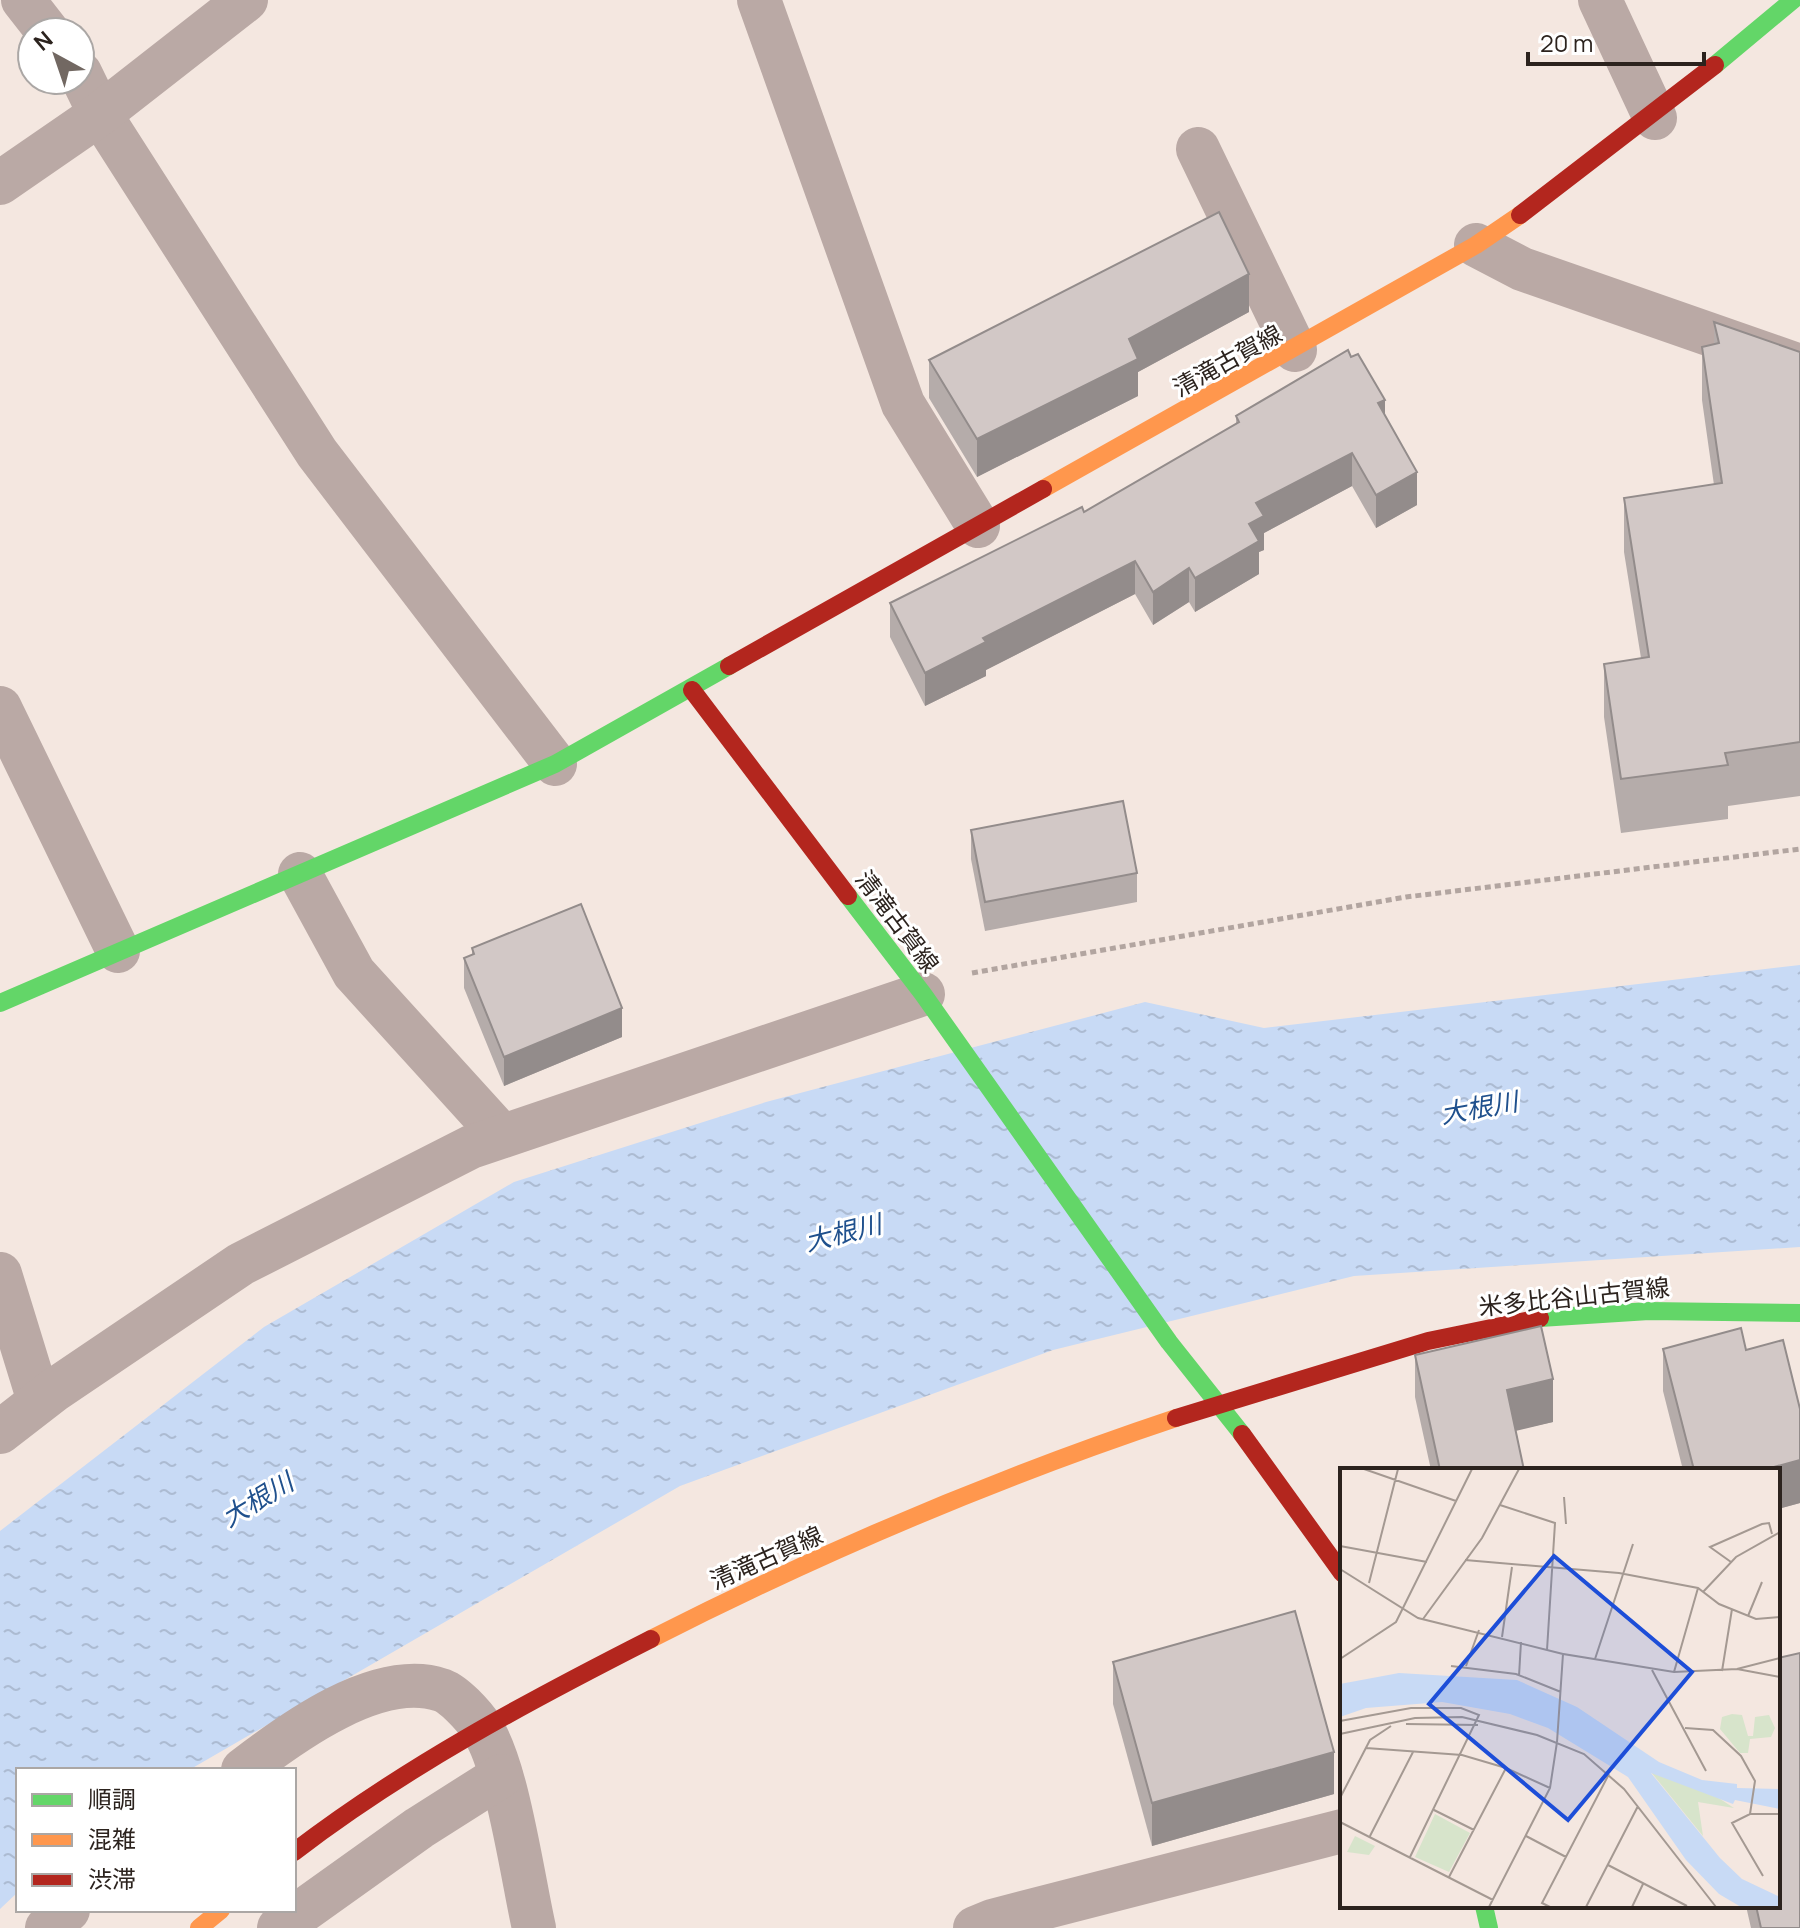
<svg xmlns="http://www.w3.org/2000/svg" width="1800" height="1928" font-family="Manrope,'Noto Sans JP',sans-serif">
  <style>
    .water { fill: url(#water-ripples) }
    .lines { fill: none; stroke-linecap: round; stroke-linejoin: round }
    .path { stroke: #b2a5a0; stroke-width: 5; stroke-dasharray: 6 4; stroke-linecap: butt }
    .street { stroke: #baa9a5; stroke-width: 44 }
    .fast { stroke: #63d668; stroke-width: 18 }
    .slow { stroke: #ff974d; stroke-width: 18 }
    .jam { stroke: #b3261e; stroke-width: 18 }
    .wall { fill: #b5acaa }
    .shaded-wall { fill: #938c8b }
    .building { fill: #d2c8c6; stroke: #938c8b; stroke-width: 2 }
    .labels { text-anchor: middle; dominant-baseline: central; stroke-width: 6; stroke-linejoin: round; paint-order: stroke }
    .street-label { font-size: 24px; fill: #2c231e; stroke: #fff }
    .water-label { font-size: 26px; font-style: italic; fill: #1f508d; stroke: #fff }
    .inset-road { fill: none; stroke: #a49992; stroke-width: 2 }
    .view { fill: #1d4ed8; fill-opacity: 0.15; stroke: #1d4ed8; stroke-width: 4 }
    .inset-edge { fill: none; stroke: #2c231e; stroke-width: 4 }
  </style>
  <defs>
    <pattern id="water-ripples" width="26" height="14" patternUnits="userSpaceOnUse" patternTransform="scale(2)"><rect width="26" height="14" fill="#c8daf5"/><path d="M2 4q2-2 4 0t4 0M15 11q2-2 4 0t4 0" fill="none" stroke="#acbbd2"/></pattern>
  </defs>
  <rect width="100%" height="100%" fill="#f4e7e0"/>
  <polygon class="water" points="1800,965 1800,1247 1354,1276 1053,1350 680,1486 189,1770 18,1770 18,1892 0,1909 0,1531 264,1327 514,1182 766,1102 1145,1002 1264,1028"/>
  <g class="lines">
    <polyline class="path" points="972,973 1406,897 1800,849"/>
    <g class="street">
      <polyline points="23,0 48,32"/>
      <polyline points="759,0 903,404 978,526"/>
      <polyline points="1600,0 1655,118"/>
      <polyline points="80,73 100,114 317,453 555,764"/>
      <polyline points="1198,149 1295,350"/>
      <polyline points="0,183 100,114 246,0"/>
      <polyline points="1476,245 1522,269 1800,366"/>
      <polyline points="0,708 118,951"/>
      <polyline points="300,874 354,973 502,1136"/>
      <polyline points="0,1274 39,1401"/>
      <polyline points="0,1432 53,1391 241,1264 471,1147 923,994"/>
      <path d="M243,1770C291,1733 378,1669 441,1690C453,1693 474,1716 481,1727C507,1763 523,1880 534,1928"/>
      <polyline points="47,1928 68,1910"/>
      <polyline points="279,1928 419,1828 501,1776"/>
      <polyline points="975,1928 992,1921 1342,1831"/>
    </g>
    <g class="fast">
      <polyline points="1715,65 1793,0"/>
      <polyline points="848,896 923,994 1169,1342 1242,1434"/>
      <polyline points="0,1003 555,764 729,666"/>
      <polyline points="1540,1318 1649,1311 1800,1313"/>
      <polyline points="1484,1906 1489,1928"/>
    </g>
    <g class="slow">
      <polyline points="1043,489 1476,245 1520,215"/>
      <path d="M651,1639C820,1553 996,1478 1176,1418"/>
      <polyline points="199,1928 221,1910"/>
    </g>
    <g class="jam">
      <polyline points="1520,215 1715,65"/>
      <polyline points="729,666 1043,489"/>
      <polyline points="692,690 848,896"/>
      <polyline points="1176,1418 1428,1341 1540,1318"/>
      <polyline points="1242,1434 1342,1573"/>
      <path d="M294,1852C405,1767 527,1702 651,1639"/>
    </g>
  </g>
  <g class="wall">
    <polygon points="1249,312 1138,372 1138,396 977,477 929,398 929,360"/>
    <polygon points="1714,322 1800,352 1800,796 1728,806 1728,819 1621,833 1604,717 1604,664 1641,658 1624,552 1624,498 1714,485 1702,400 1702,347 1714,344"/>
    <polygon points="1385,415 1417,505 1376,528 1352,486 1264,533 1264,550 1259,552 1259,574 1195,612 1189,602 1153,625 1135,594 986,670 986,676 925,706 890,637 890,603 1084,512 1236,425 1236,416"/>
    <polygon points="971,830 1137,873 1137,902 985,931 971,859"/>
    <polygon points="472,948 622,1037 504,1086 464,988 464,958 472,955"/>
    <polygon points="1663,1349 1746,1350 1800,1409 1800,1503 1778,1509 1778,1470 1683,1470 1663,1391"/>
    <polygon points="1415,1355 1553,1422 1516,1430 1524,1470 1431,1470 1415,1397"/>
    <polygon points="1113,1662 1334,1794 1152,1846 1113,1704"/>
    <polygon points="1746,1906 1778,1906 1800,1928 1751,1928"/>
  </g>
  <g class="shaded-wall">
    <polygon points="1249,274 1249,312 1138,372 1138,396 977,477 977,439 1129,339"/>
    <polygon points="1385,400 1385,433 1378,403"/>
    <polygon points="1352,453 1352,486 1264,533 1264,550 1259,552 1259,574 1195,612 1195,578 1249,524 1256,503"/>
    <polygon points="1417,472 1417,505 1376,528 1376,495"/>
    <polygon points="1135,561 1135,594 986,670 986,676 925,706 925,673 983,638"/>
    <polygon points="1189,568 1189,602 1153,625 1153,592"/>
    <polygon points="622,1008 622,1037 504,1086 504,1057"/>
    <polygon points="1553,1379 1553,1422 1507,1433 1507,1390"/>
    <polygon points="1800,1460 1800,1503 1778,1509 1778,1470 1763,1470"/>
    <polygon points="1334,1752 1334,1794 1152,1846 1152,1803"/>
  </g>
  <g class="building">
    <polygon points="1219,212 1249,274 1129,339 1138,359 977,439 929,360"/>
    <polygon points="1714,322 1800,352 1800,742 1725,753 1728,765 1621,779 1604,664 1649,657 1624,498 1722,483 1702,347 1719,343"/>
    <polygon points="1348,350 1351,357 1358,354 1385,400 1378,403 1417,472 1376,495 1352,453 1256,503 1264,516 1249,524 1259,541 1195,578 1189,568 1153,592 1135,561 983,638 986,642 925,673 890,603 1082,507 1084,512 1239,422 1236,416"/>
    <polygon points="1123,801 1137,873 985,902 971,830"/>
    <polygon points="581,904 622,1008 504,1057 464,958 474,954 472,948"/>
    <polygon points="1541,1326 1553,1379 1507,1390 1524,1470 1440,1470 1415,1355"/>
    <polygon points="1741,1328 1746,1350 1783,1340 1800,1409 1800,1460 1763,1470 1694,1470 1663,1349"/>
    <polygon points="1295,1611 1334,1752 1152,1803 1113,1662"/>
    <polygon points="1800,1653 1800,1928 1761,1928 1756,1906 1778,1906 1778,1658"/>
  </g>
  <g class="labels">
    <g class="street-label">
      <text transform="translate(1227 360) rotate(-29)">清滝古賀線</text>
      <text transform="translate(898 921) rotate(53)">清滝古賀線</text>
      <text transform="translate(1574 1296) rotate(-6)">米多比谷山古賀線</text>
      <text transform="translate(766 1557) rotate(-24)">清滝古賀線</text>
    </g>
    <g class="water-label">
      <text transform="translate(1479 1107) rotate(-10)">大根川</text>
      <text transform="translate(843 1232) rotate(-14)">大根川</text>
      <text transform="translate(257 1499) rotate(-31)">大根川</text>
    </g>
  </g>
  <g transform="translate(1340 1468)">
    <rect width="440" height="440" fill="#f4e7e0"/>
    <path d="M311,304L377,329L394,340L358,334L363,368Z" fill="#d7e4cb"/>
    <path d="M392,246L402,247L408,268H413L415,249L429,247L435,260L431,269L410,271L408,285H400L380,261L382,249ZM95,346L130,365L109,404L75,389ZM15,368L35,378L29,387L7,384Z" fill="#d7e4cb"/>
    <path d="M59,205L177,212L237,239L319,294L362,312L397,316V320L440,321V341L395,332L393,336L311,305L380,390L402,411L440,429V439H401L379,426L346,392L288,309L208,260L170,246L102,234L26,240L0,249V216Z" fill="#c8daf5"/>
    <path class="inset-road" d="M24,1L116,33M224,29L226,56M160,37L215,55L207,182M0,78L87,94M125,92L279,105L358,120L379,136L416,151L440,149M391,94L370,79L422,56L429,55L432,66M0,101L78,150L223,186M29,115L58,1M363,124L396,89L440,64M408,148L422,114M83,151L142,70L179,1M162,169L172,99M0,191L56,154L132,1M255,191L293,76M111,198L176,206L221,224M126,198L139,162M397,201L440,209M312,202L366,303M382,203L392,141M334,204L358,120M179,208L181,174M0,253L71,240H121L139,247L70,389M66,256L138,257M345,260L373,262L401,288L415,313L410,346M0,266L75,250L122,249L197,267L244,286L284,321L376,439M217,274L223,186L334,204L397,201L440,190M26,280L122,287L166,300L210,320M0,330L30,272L51,258M94,342L134,362M0,354L153,432M30,368L73,284M186,368L226,389M268,397L347,438M423,408L392,355L410,346H440M109,409L166,300M149,439L210,320L217,274M210,439L202,435L269,306M246,439L298,338M292,439L303,416"/>
    <path class="view" d="M214,88L352,204L228,352L89,236Z"/>
    <rect width="440" height="440" class="inset-edge"/>
  </g>
  <rect x="16" y="1768" width="280" height="144" fill="#ffffff" stroke="#aba7a5" stroke-width="2"/>
  <rect x="32" y="1794" width="40" height="12" fill="#63d668" stroke="#aba7a5" stroke-width="2"/>
  <text x="88" y="1808" font-size="24" fill="#2c231e">順調</text>
  <rect x="32" y="1834" width="40" height="12" fill="#ff974d" stroke="#aba7a5" stroke-width="2"/>
  <text x="88" y="1848" font-size="24" fill="#2c231e">混雑</text>
  <rect x="32" y="1874" width="40" height="12" fill="#b3261e" stroke="#aba7a5" stroke-width="2"/>
  <text x="88" y="1888" font-size="24" fill="#2c231e">渋滞</text>
  <g transform="translate(56 56) rotate(320)"><circle r="38" fill="#ffffff" stroke="#aba7a5" stroke-width="2"/>
  <path d="M0-6L14 30L0 20L-14 30Z" fill="#726862"/>
  <text y="-12" font-size="22" font-weight="bold" text-anchor="middle" fill="#2c231e">N</text>
  </g>
  <path d="M1528 52v12h176v-12" fill="none" stroke="#2c231e" stroke-width="4"/>
  <text x="1540" y="52" font-size="24" fill="#2c231e" stroke="#ffffff" stroke-width="6" paint-order="stroke">20 m</text>
</svg>
